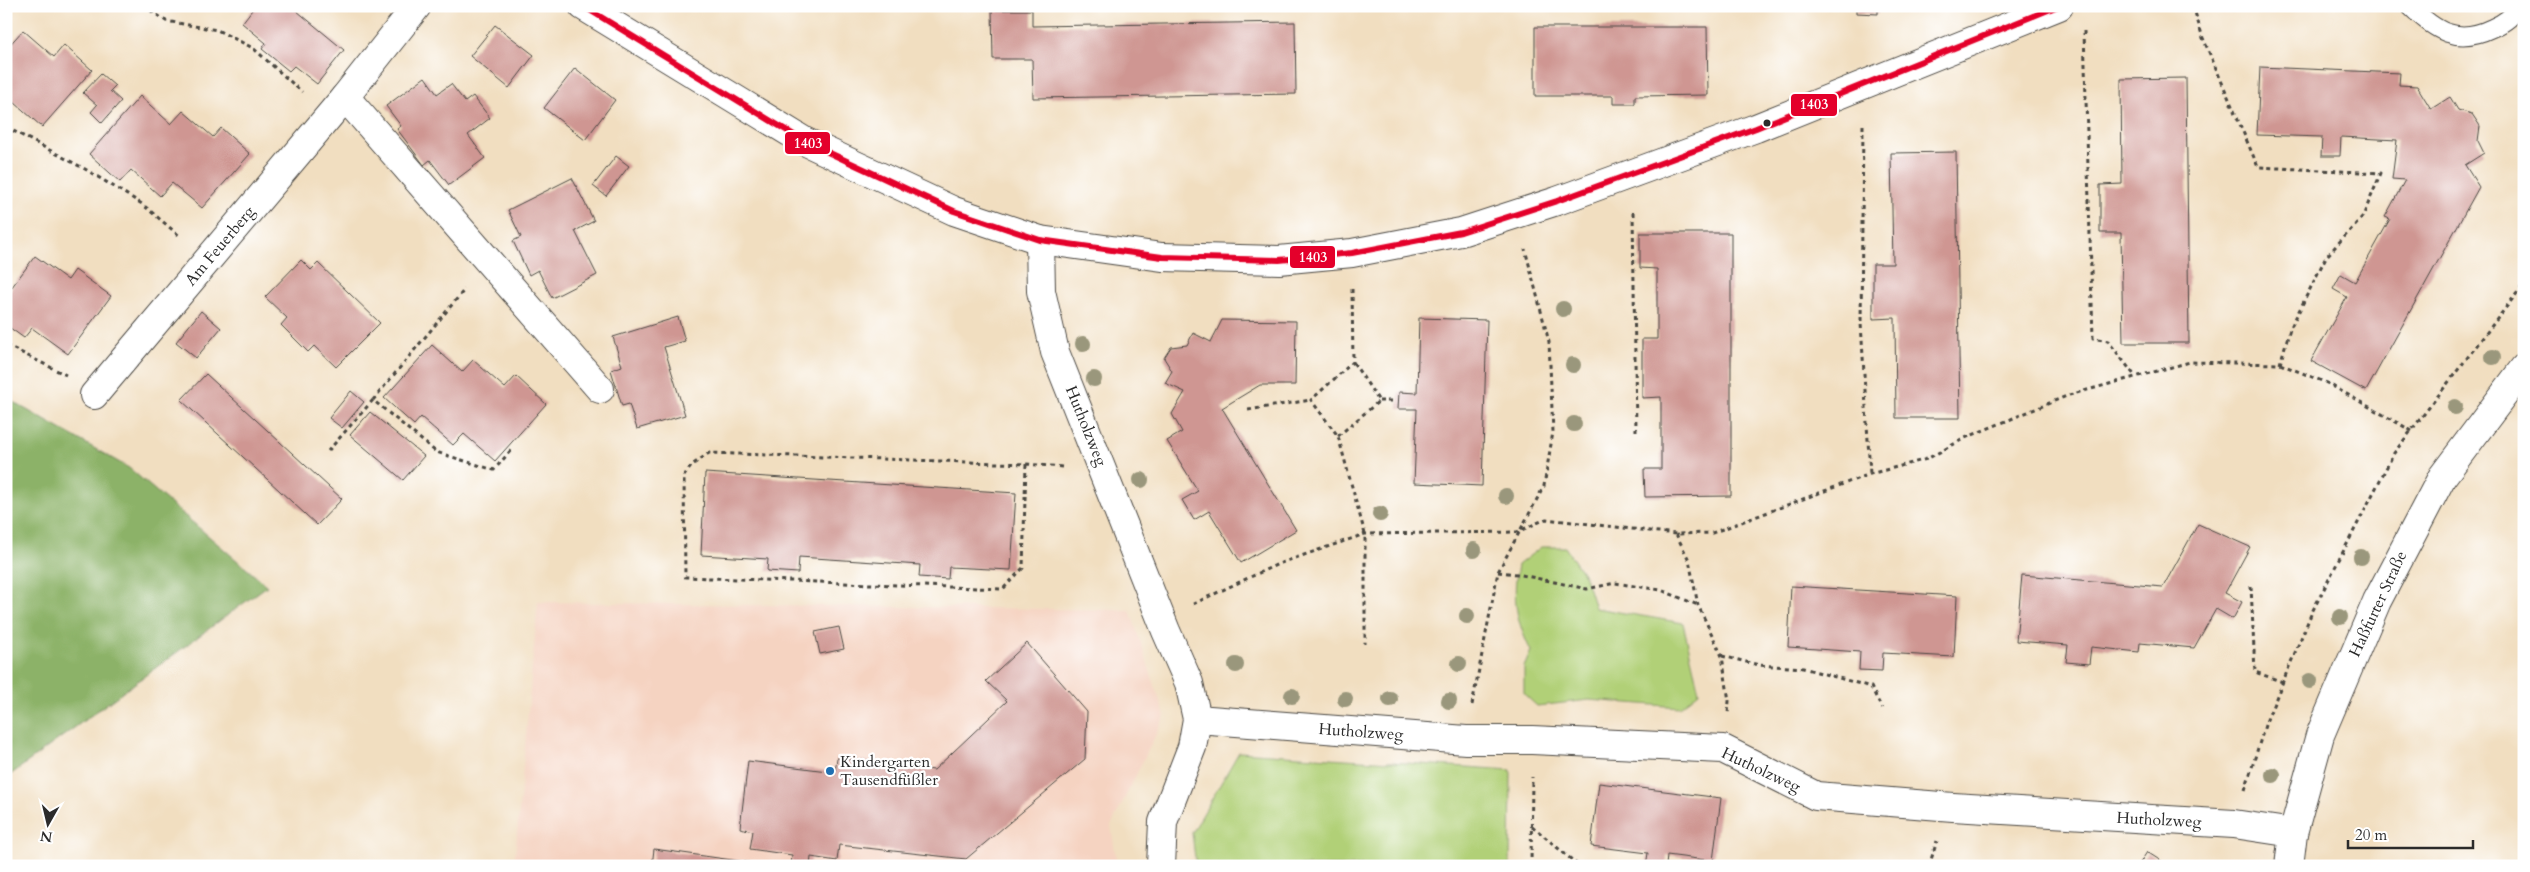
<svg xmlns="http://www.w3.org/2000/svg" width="2530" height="872" font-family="Cardo,serif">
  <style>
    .built { fill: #f5d3c1 }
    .green { fill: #b1d077; stroke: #6e7e51 }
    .forest { fill: #8cb268; stroke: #5c6e4a }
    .building { fill: #cf9692 }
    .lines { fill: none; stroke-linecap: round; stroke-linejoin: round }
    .lane-casing { stroke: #494641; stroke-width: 20 }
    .street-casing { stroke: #494641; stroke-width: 30 }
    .path { stroke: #494641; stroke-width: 3; stroke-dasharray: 4 4; stroke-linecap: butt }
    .lane { stroke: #fff; stroke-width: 18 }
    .street { stroke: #fff; stroke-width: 28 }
    .bus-1-casing { stroke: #fff; stroke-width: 10 }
    .bus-1 { stroke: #e4002b; stroke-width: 6 }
    .tree { fill: #9a977b }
    .bus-dot { fill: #2b2b2b; stroke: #fff; stroke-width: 2 }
    .poi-dot { fill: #1f6fb2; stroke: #fff; stroke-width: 2 }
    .labels { text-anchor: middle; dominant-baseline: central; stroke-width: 4.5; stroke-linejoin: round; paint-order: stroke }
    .street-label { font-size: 16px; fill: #2b2b2b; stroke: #fff }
    .poi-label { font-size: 16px; fill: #2b2b2b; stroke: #fff; text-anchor: start }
    .line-badge { stroke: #fff; stroke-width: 2 }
    .badge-label { font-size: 14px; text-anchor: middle; font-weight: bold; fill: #fff }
  </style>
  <rect width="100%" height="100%" fill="#fff"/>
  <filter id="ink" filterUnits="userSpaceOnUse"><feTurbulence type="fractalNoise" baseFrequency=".02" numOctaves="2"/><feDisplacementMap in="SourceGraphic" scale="10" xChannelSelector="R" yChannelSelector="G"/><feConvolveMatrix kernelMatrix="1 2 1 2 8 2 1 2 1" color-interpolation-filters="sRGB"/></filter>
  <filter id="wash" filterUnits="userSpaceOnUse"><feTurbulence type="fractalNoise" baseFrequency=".0096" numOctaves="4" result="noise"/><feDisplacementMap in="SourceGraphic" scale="20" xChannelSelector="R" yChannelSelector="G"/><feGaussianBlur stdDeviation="1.12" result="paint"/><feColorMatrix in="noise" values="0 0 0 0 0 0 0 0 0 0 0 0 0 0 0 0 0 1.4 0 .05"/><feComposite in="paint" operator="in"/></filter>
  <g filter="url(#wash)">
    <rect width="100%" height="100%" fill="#f1dec0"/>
    <polygon class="built" points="538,602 1130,610 1165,716 1111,826 1117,866 514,866"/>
    <g class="green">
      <path d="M1541,547H1565L1585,577L1595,608L1683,623L1699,692L1680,707L1589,700L1537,706L1524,694V667L1531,651C1516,621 1512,598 1518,565Z"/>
      <polygon points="1239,752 1511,770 1510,866 1196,866 1192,833"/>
    </g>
    <polygon class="forest" points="6,398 129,468 267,586 6,778"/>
    <g id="blocks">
      <g class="building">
        <polygon points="255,6 291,6 344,50 317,84 294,66 289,71 262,49 266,43 242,23"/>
        <polygon points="1856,6 1878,6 1878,14 1856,13"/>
        <polygon points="992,10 1032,10 1032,26 1295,22 1296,94 1033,98 1032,59 993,59"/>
        <polygon points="495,25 534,55 509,88 470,56"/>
        <polygon points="1535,27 1707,27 1708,95 1635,96 1635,104 1613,104 1613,96 1535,96"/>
        <polygon points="23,30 54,57 64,45 92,70 42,127 14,102 6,111 6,49"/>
        <polygon points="2260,67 2400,73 2399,85 2417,86 2431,109 2450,97 2458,110 2472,114 2480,126 2478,141 2484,153 2465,165 2479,187 2366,391 2311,361 2347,297 2333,289 2341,274 2355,282 2390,219 2385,217 2405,180 2392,179 2397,140 2341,137 2340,156 2321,156 2322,137 2257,135"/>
        <polygon points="575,68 615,100 585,140 544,108"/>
        <polygon points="101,74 115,86 110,91 121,101 102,123 91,112 97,105 83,93"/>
        <polygon points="425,77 437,94 451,84 465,102 473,96 490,118 468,135 485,158 449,185 430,160 424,165 397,129 401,126 386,106"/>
        <polygon points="2186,78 2189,343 2123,343 2121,233 2100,233 2100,185 2122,184 2121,79"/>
        <polygon points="140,96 171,124 183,111 213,137 221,128 250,154 202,208 172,183 160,196 131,170 120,182 89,154"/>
        <polygon points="1956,152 1960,418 1896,418 1895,318 1873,319 1873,264 1893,264 1891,153"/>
        <polygon points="616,156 629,166 606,196 593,186"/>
        <polygon points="572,178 594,221 575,231 597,275 552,298 538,270 529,275 513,241 521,237 508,210"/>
        <polygon points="1640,233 1731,233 1731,496 1645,497 1644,469 1661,469 1661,397 1642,398 1642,339 1657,339 1657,269 1640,268"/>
        <polygon points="35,256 68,280 75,270 111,296 68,354 32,328 24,338 6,325 6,295"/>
        <polygon points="301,260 311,270 318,263 380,323 336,367 314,346 308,352 281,325 287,318 265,297"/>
        <polygon points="201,311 221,328 196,358 176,342"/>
        <polygon points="678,317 685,341 664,347 685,415 637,429 629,404 622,406 611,370 622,366 613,337"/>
        <polygon points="1419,318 1487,320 1482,486 1414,483 1417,409 1398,409 1399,392 1417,393"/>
        <polygon points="1222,320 1296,321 1295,385 1260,385 1222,408 1296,530 1241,563 1209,511 1194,520 1182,500 1198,491 1167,441 1182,432 1172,414 1185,392 1165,383 1172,371 1164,358 1171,347 1187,345 1193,333 1211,342"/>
        <polygon points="432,345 462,372 473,360 505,388 516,376 546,404 495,461 464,434 453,445 421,417 414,425 384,398"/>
        <polygon points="206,374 342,499 317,525 181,400"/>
        <polygon points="351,391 364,402 342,428 329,418"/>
        <polygon points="370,412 424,456 403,480 350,435"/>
        <polygon points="705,473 1016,493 1011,570 949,567 948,579 919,577 920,565 799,557 798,573 767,571 768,559 701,555"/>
        <polygon points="2198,524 2250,547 2225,593 2242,602 2233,619 2216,609 2194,648 2140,643 2139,652 2091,647 2089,664 2066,662 2068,645 2016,641 2022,575 2163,587"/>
        <polygon points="1791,586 1957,596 1954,657 1883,653 1882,671 1859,670 1860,652 1788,647"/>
        <polygon points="839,627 844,649 820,654 815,632"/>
        <polygon points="1027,643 1087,712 1085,759 966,859 839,845 837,861 811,857 810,866 791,866 792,855 750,849 753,831 740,828 748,761 835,772 837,758 934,770 1007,701 986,681"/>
        <polygon points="1599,783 1721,798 1713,861 1667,855 1666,866 1646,866 1648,853 1591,846"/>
        <polygon points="654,849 768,865 768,866 652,866"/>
        <polygon points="2147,852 2169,866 2138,866"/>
      </g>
    </g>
  </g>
  <g filter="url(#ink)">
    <use href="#blocks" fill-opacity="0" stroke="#494641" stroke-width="1"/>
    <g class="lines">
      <defs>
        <path id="lane" d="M2410,6C2435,31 2457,45 2492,28C2502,24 2513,17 2518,6"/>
        <g id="street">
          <polyline points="583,6 804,141 954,211 1040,240 1162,257 1279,260 1352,253 1461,232 1557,201 1756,128 2059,6"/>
          <polyline points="345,97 600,389"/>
          <polyline points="1040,240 1041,291 1055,352 1166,631 1189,683 1197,719 1192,747 1163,822 1161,866"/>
          <polyline points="94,395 345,97 417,6"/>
          <polyline points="1197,719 1466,740 1532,740 1723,749 1816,796 1953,807 2234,824 2293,833"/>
          <polyline points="2289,866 2293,833 2320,735 2377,601 2442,477 2524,368"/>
        </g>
      </defs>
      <use href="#lane" class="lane-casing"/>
      <use href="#street" class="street-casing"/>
      <g class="path">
        <polyline points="144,6 166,21 217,30 253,48 302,92"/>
        <polyline points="2193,6 2203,38 2258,167 2381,173 2363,216 2326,257 2290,329 2280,364"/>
        <polyline points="2084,31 2093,338 2108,341 2135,376"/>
        <polyline points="1863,125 1861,323 1870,474"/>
        <polyline points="6,127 85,169 142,204 181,237"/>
        <polyline points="1633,212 1636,431"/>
        <polyline points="1352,289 1353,362 1311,400 1338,436 1365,534 1365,644"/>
        <polyline points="6,345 66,375"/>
        <polyline points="373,400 465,289"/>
        <polyline points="1379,401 1395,401"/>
        <polyline points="1248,410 1311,400"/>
        <polyline points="1338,436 1379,401 1353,362"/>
        <polyline points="328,451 373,400 436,452 494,470 512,449"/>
        <polyline points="1026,464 1023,568 1003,589 685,577 684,476 692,465 709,453 1026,464 1063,467"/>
        <polyline points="1676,534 1689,560 1698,605 1722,656 1729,701 1728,714"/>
        <polyline points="1498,572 1517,574 1587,589 1615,583 1661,590 1698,605"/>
        <polyline points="2251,586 2255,672 2283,682"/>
        <polyline points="1193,604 1278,564 1365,534 1517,532 1546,519 1676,534 1712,533 1870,474 1927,459 1965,438 2069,395 2190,362 2280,364 2327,383 2412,431"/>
        <polyline points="1722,656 1759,665 1803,668 1871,687 1882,709"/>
        <polyline points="1472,705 1498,572 1544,486 1553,432 1549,342 1525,249"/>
        <polyline points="2245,790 2266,722 2312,612 2394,453 2524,284"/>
        <polyline points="1532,826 1579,866"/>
        <polyline points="1531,866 1532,777"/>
        <polyline points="1929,866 1937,841"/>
      </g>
      <use href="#lane" class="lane"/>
      <use href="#street" class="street"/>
      <defs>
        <polyline id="bus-1" points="583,6 804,141 954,211 1040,240 1162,257 1279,260 1352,253 1461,232 1557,201 1756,128 2058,6"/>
      </defs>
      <use href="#bus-1" class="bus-1-casing"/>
      <use href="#bus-1" class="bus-1"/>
    </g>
    <g class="tree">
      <circle cx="1563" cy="309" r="8"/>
      <circle cx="1083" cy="344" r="8"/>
      <circle cx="2493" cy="357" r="8"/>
      <circle cx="1573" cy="365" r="8"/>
      <circle cx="1094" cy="379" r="8"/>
      <circle cx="2455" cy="407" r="8"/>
      <circle cx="1574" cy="424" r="8"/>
      <circle cx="1141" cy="480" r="8"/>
      <circle cx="1506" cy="496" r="8"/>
      <circle cx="1380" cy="514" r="8"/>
      <circle cx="1474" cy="550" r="8"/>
      <circle cx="2361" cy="557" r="8"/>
      <circle cx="1467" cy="616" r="8"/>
      <circle cx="2340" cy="617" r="8"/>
      <circle cx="1459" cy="664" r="8"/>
      <circle cx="1236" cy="665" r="8"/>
      <circle cx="2310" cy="681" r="8"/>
      <circle cx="1292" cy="696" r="8"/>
      <circle cx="1345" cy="699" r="8"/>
      <circle cx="1390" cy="699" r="8"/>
      <circle cx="1449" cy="701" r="8"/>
      <circle cx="2273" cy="775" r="8"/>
    </g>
  </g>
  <circle class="bus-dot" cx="1767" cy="123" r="4.5"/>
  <circle class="poi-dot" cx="830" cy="771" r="5"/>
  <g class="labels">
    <g class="street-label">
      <text transform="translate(220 246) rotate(-50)">Am Feuerberg</text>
      <text transform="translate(1086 426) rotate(68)">Hutholzweg</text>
      <text transform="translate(2378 604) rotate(-65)">Haßfurter Straße</text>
      <text transform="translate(1361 732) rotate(4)">Hutholzweg</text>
      <text transform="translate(1761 770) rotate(25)">Hutholzweg</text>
      <text transform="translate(2159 820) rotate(3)">Hutholzweg</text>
    </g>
    <g class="poi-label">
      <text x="840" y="762">Kindergarten<tspan x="840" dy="18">Tausendfüßler</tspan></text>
    </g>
  </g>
  <g class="line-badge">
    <rect x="1790" y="93" width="48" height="24" rx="5" fill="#e4002b"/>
    <rect x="784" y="131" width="47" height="24" rx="5" fill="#e4002b"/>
    <rect x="1289" y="245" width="47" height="24" rx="5" fill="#e4002b"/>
  </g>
  <g class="badge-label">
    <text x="1814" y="109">1403</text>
    <text x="808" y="148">1403</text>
    <text x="1313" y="262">1403</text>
  </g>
  <rect width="2530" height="872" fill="none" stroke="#fff" stroke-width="25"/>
  <g transform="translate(48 824) rotate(188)" stroke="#ffffff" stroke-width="4" paint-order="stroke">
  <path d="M0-4L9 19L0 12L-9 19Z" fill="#2b2b2b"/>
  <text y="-8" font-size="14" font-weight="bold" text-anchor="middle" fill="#2b2b2b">N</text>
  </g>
  <path d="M2348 840v8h125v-8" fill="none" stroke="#2b2b2b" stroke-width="2.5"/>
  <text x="2355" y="840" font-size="15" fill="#2b2b2b" stroke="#ffffff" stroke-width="4" paint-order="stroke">20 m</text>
</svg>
